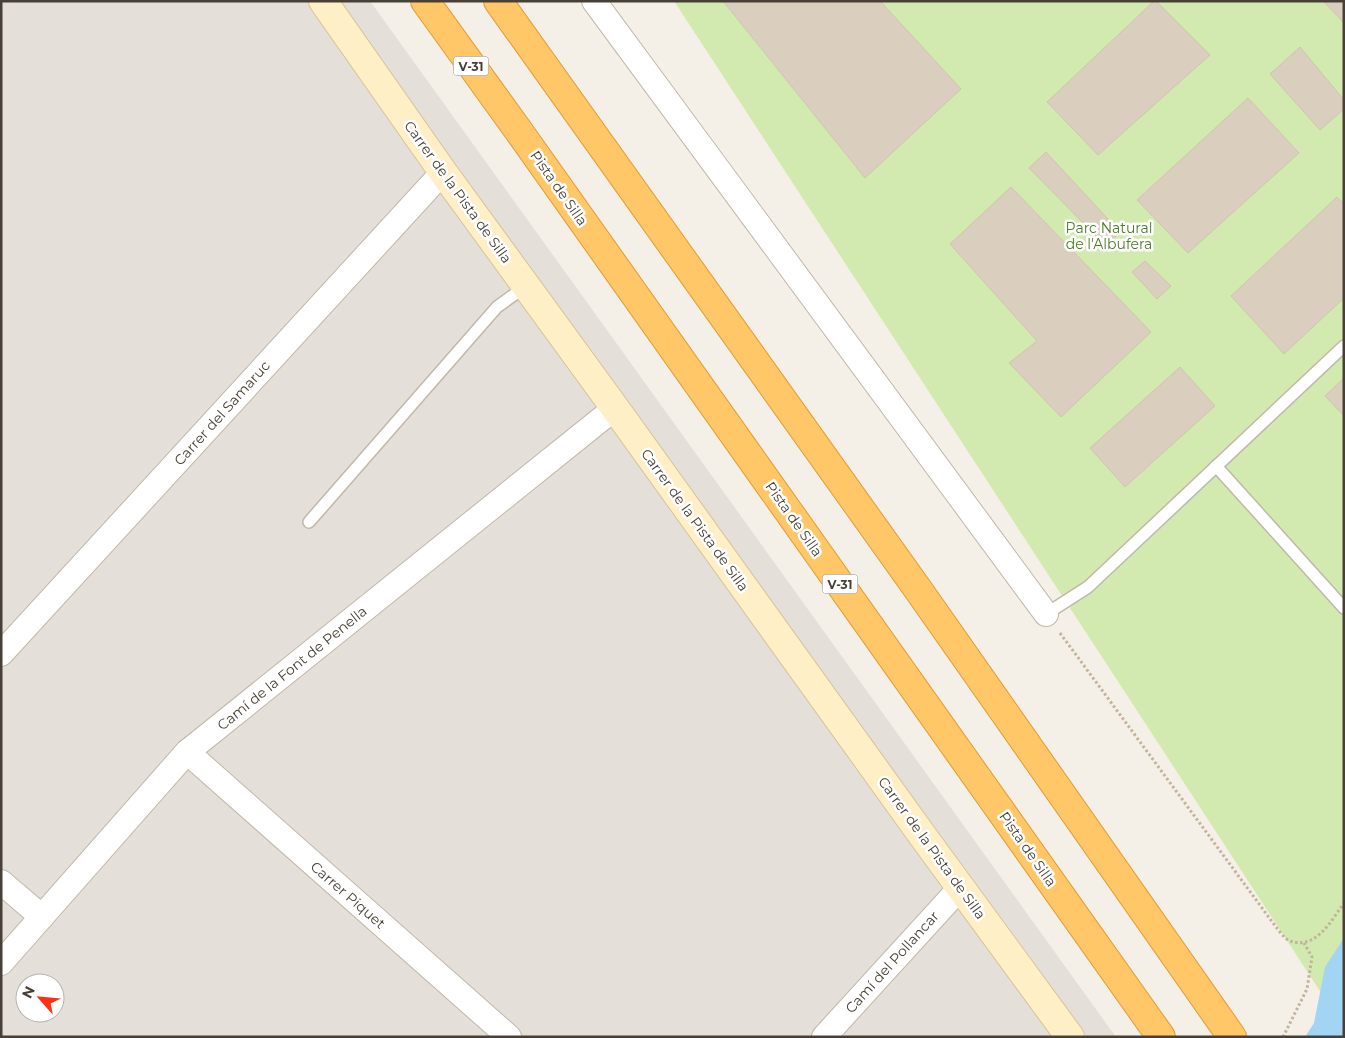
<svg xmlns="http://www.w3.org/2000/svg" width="1345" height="1038" font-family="Montserrat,sans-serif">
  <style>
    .industrial { fill: #e4dfd9; fill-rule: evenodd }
    .green { fill: #d2eaaf }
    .water { fill: #a2d5f4 }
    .building { fill: #dacebf; stroke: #d2c3af }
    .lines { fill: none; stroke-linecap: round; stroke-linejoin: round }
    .lane-casing { stroke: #c1b8aa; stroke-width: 14 }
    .street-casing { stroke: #c1b8aa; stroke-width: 26 }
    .secondary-casing { stroke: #d7c396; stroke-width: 30 }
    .highway-casing { stroke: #e49b32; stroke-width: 30 }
    .path { stroke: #c3b39a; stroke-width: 3; stroke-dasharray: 2.5 2.5; stroke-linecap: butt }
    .lane { stroke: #fff; stroke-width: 11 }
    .street { stroke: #fff; stroke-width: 24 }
    .secondary { stroke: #ffefc7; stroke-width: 28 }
    .highway { stroke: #ffc768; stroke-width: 28 }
    .labels { text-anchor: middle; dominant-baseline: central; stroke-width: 5; stroke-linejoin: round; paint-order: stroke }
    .shield { fill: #fff; stroke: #7f7972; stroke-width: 1 }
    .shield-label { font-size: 12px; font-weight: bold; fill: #484036 }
    .street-label { font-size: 14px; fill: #484036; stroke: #fff }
    .park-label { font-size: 14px; fill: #4b7d26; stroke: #fff }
  </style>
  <rect width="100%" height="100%" fill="#f4f0e8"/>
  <path class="industrial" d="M1,1H370L1116,1037H1ZM25,983H55V1013H25Z"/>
  <polygon class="green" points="674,1 1344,1 1344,1028"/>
  <polygon class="water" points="1344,938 1344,1037 1305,1037 1314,1023 1325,967"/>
  <g class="building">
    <polygon points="723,1 880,1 961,89 865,178"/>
    <polygon points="1154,1 1156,1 1210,55 1098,155 1047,102"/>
    <polygon points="1323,1 1344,1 1344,23"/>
    <polygon points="1300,47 1344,100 1344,109 1320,130 1270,74"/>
    <polygon points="1248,98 1299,153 1188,253 1137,200"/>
    <polygon points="1046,152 1120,232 1106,246 1029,168"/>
    <polygon points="1011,187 1151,332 1061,417 1009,363 1037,341 950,244"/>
    <polygon points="1337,197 1344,204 1344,298 1284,354 1231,296"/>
    <polygon points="1145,261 1171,286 1157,299 1132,272"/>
    <polygon points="1180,367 1215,406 1125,487 1090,448"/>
    <polygon points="1344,378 1344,416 1325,396"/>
  </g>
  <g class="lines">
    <defs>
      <g id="lane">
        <polyline points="1216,466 1344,608"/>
        <polyline points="309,522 497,307 526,286"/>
        <polyline points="1046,614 1088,587 1344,346"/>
      </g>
      <g id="street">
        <polyline points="594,1 1046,614"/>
        <polyline points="1,654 443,172"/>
        <polyline points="187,752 509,1037"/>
        <polyline points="1,882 42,917"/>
        <polyline points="1,963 187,752 615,408"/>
        <polyline points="824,1037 960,888"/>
      </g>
      <polyline id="secondary" points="323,1 443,172 615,408 922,835 1070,1037"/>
      <g id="highway">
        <polyline points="425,1 518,130 1161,1037"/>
        <polyline points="498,1 917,588 1232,1037"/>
      </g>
    </defs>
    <use href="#lane" class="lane-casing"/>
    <use href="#street" class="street-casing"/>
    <use href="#secondary" class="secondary-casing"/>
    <use href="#highway" class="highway-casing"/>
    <g class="path">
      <path d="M1060,633L1276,927C1280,932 1285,939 1290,941C1316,950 1331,921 1344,903"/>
      <polyline points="1283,1037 1307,989 1312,957 1304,943"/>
    </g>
    <use href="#lane" class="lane"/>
    <use href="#street" class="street"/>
    <use href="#secondary" class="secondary"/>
    <use href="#highway" class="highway"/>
  </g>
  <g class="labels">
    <g class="shield">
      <rect x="453.5" y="56.5" width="35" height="19" rx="4"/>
      <rect x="822.5" y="574.5" width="35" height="19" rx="4"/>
    </g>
    <g class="shield-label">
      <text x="471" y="66">V-31</text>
      <text x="840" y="584">V-31</text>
    </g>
    <g class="street-label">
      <text transform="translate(559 188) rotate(55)">Pista de Silla</text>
      <text transform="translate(458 192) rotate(54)">Carrer de la Pista de Silla</text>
      <text transform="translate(222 413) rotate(-48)">Carrer del Samaruc</text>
      <text transform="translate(794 519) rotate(55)">Pista de Silla</text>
      <text transform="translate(695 520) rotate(54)">Carrer de la Pista de Silla</text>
      <text transform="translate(292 668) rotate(-39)">Camí de la Font de Penella</text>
      <text transform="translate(932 848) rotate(54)">Carrer de la Pista de Silla</text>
      <text transform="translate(1028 849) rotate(55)">Pista de Silla</text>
      <text transform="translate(348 895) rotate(41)">Carrer Piquet</text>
      <text transform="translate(892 962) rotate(-48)">Camí del Pollancar</text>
    </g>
    <g class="park-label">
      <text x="1109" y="228">Parc Natural<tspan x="1109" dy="16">de l'Albufera</tspan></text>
    </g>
  </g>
  <rect width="1345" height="1038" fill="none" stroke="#484036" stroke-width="5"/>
  <g transform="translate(40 998) rotate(297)"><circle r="24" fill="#ffffff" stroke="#b6b3af"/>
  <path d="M0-4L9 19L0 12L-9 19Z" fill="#ff2e14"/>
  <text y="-8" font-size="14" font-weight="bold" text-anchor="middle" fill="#484036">N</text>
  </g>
</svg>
